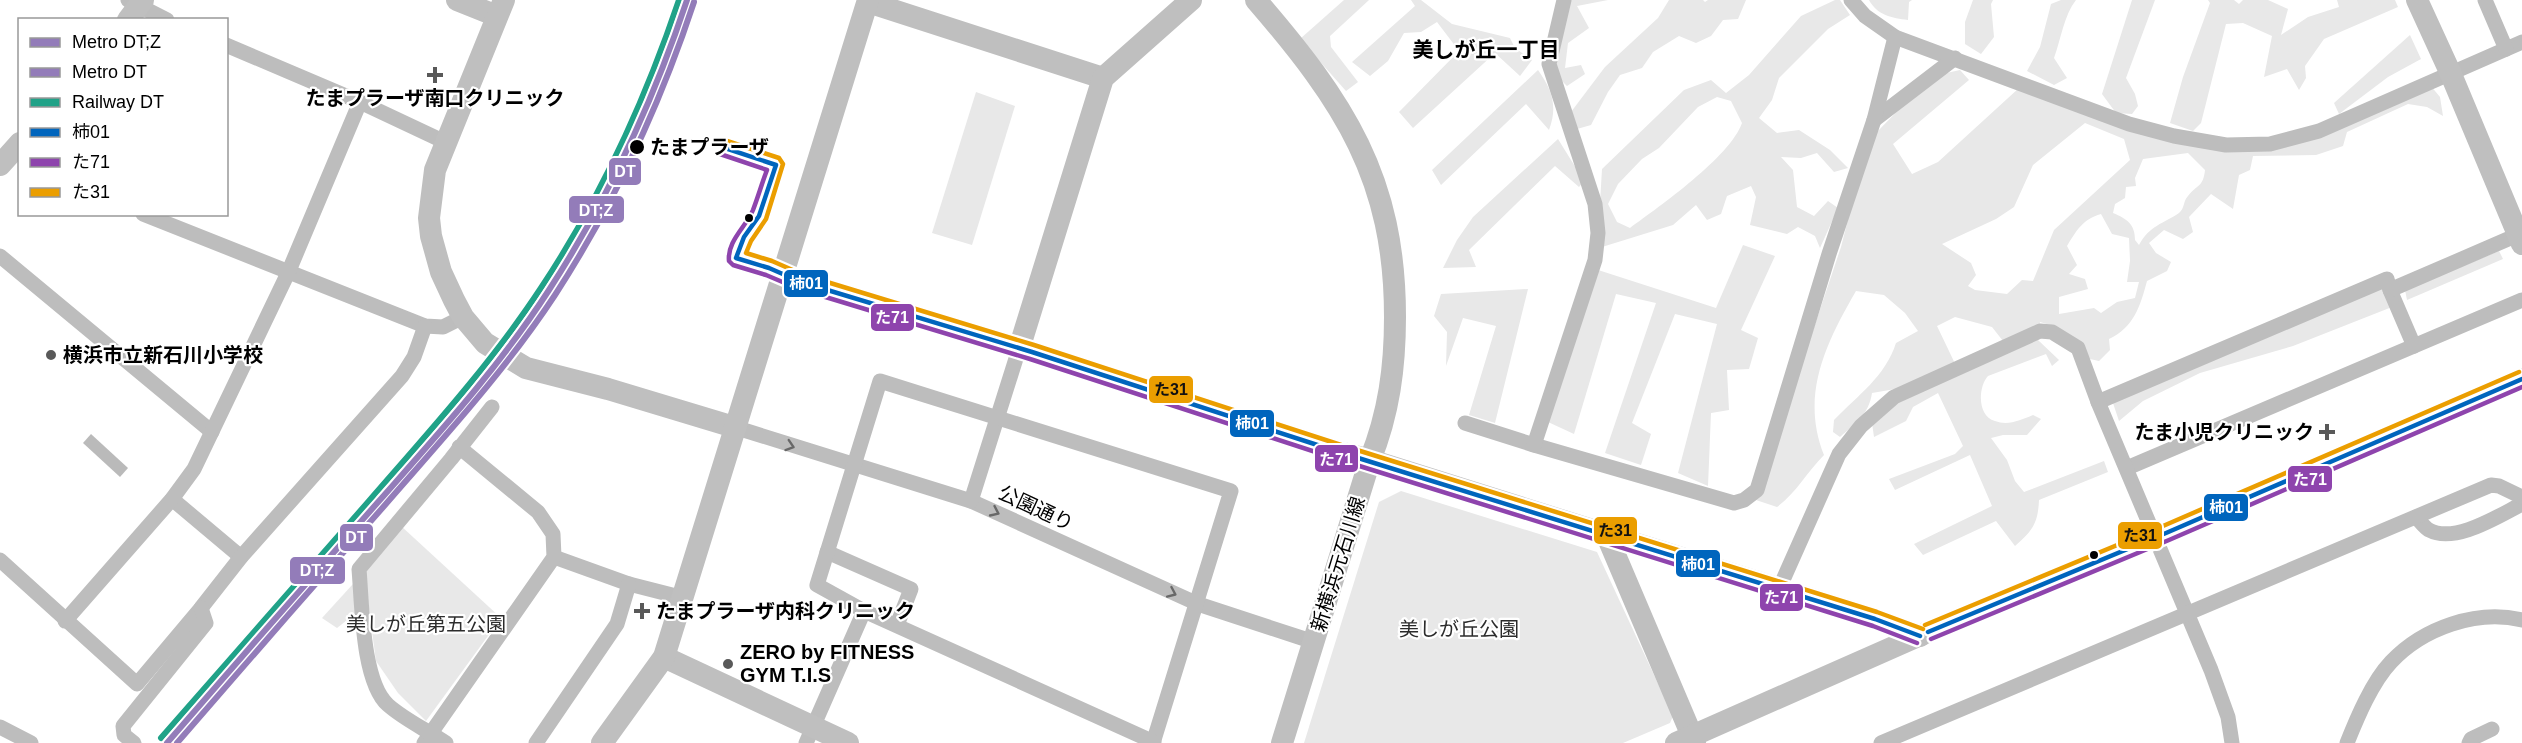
<svg xmlns="http://www.w3.org/2000/svg" width="2522" height="743" font-family="Arial,'Noto Sans JP',sans-serif">
  <style>
    .green { fill: #e8e8e8; fill-rule: evenodd }
    .water { fill: #bababa }
    .lines { fill: none; stroke-linecap: round; stroke-linejoin: round }
    .street { stroke: #bdbdbd; stroke-width: 15 }
    .secondary { stroke: #bfbfbf; stroke-width: 22 }
    .bus-1-casing { stroke: #fff; stroke-width: 9 }
    .bus-2-casing { stroke: #fff; stroke-width: 9 }
    .bus-3-casing { stroke: #fff; stroke-width: 9 }
    .bus-1 { stroke: #0065bd; stroke-width: 4.5 }
    .bus-2 { stroke: #8e44ad; stroke-width: 4.5 }
    .bus-3 { stroke: #eb9e00; stroke-width: 4.5 }
    .rail-1-casing { stroke: #fff; stroke-width: 10 }
    .rail-1 { stroke: #20a288; stroke-width: 6 }
    .metro-1-casing { stroke: #fff; stroke-width: 10 }
    .metro-2-casing { stroke: #fff; stroke-width: 10 }
    .metro-1 { stroke: #937cb9; stroke-width: 6 }
    .metro-2 { stroke: #937cb9; stroke-width: 6 }
    .oneway { stroke: #686868 }
    .poi-dot { fill: #595959; stroke: #fff; stroke-width: 2 }
    .stop-dot { fill: #000; stroke: #fff; stroke-width: 2 }
    .labels { text-anchor: middle; dominant-baseline: central; stroke-width: 4.5; stroke-linejoin: round; paint-order: stroke }
    .poi-label { font-size: 20px; font-weight: bold; fill: #000; stroke: #fff; text-anchor: start }
    .stop-label { font-size: 20px; font-weight: bold; fill: #000; stroke: #fff; text-anchor: start }
    .street-label { font-size: 20px; fill: #000; stroke: #fff }
    .park-label { font-size: 20px; fill: #2c2c2c; stroke: #fff }
    .neighbourhood-label { font-size: 21px; font-weight: bold; fill: #000; stroke: #fff }
    .line-badge { stroke: #fff; stroke-width: 2 }
    .badge-label { font-size: 16px; text-anchor: middle; font-weight: bold; fill: #fff }
    .pale-badge-label { font-size: 16px; text-anchor: middle; font-weight: bold; fill: #111 }
  </style>
  <rect width="100%" height="100%" fill="#fff"/>
  <g class="green">
    <polygon points="1344,0 1369,0 1330,36 1331,47 1358,82 1346,91 1300,39"/>
    <polygon points="1411,0 1421,0 1452,24 1510,38 1515,48 1532,60 1520,76 1495,53 1413,128 1399,112 1459,51 1437,22 1421,32 1404,33 1388,61 1370,76 1352,62 1415,6"/>
    <polygon points="1568,0 1608,0 1577,6 1589,28 1568,43 1565,68 1581,65 1585,74 1567,86 1558,77 1555,47"/>
    <polygon points="1669,0 1703,0 1705,2 1708,0 1746,0 1738,19 1723,20 1711,36 1696,43 1679,36 1653,52 1642,68 1620,75 1608,92 1591,125 1577,129 1571,112 1605,67 1658,18"/>
    <path d="M1835,0H1840L1850,15L1828,29L1779,78L1772,100L1759,118L1777,133L1799,130L1830,150L1848,168L1834,172L1817,153L1801,158L1781,157L1793,170L1797,207L1814,216L1828,201L1838,208L1820,248L1815,236L1798,227L1787,234L1750,225L1756,197L1751,186L1727,196L1721,214L1707,220L1696,205L1673,225L1602,247L1600,203L1602,169L1684,90L1711,80L1726,93L1749,75L1801,16ZM1717,97L1731,101L1742,123C1730,157 1660,206 1630,228L1617,222L1608,204L1618,184L1642,159L1659,148L1698,107Z"/>
    <path d="M1869,0H1912L1909,2L1908,20C1892,18 1877,15 1869,0Z"/>
    <polygon points="1973,0 1993,0 1991,4 1994,37 1981,54 1965,44 1965,22"/>
    <path d="M2061,0H2076C2064,15 2061,39 2054,58L2067,78L2054,85L2027,71L2040,47L2051,4Z"/>
    <polygon points="2132,0 2155,0 2126,78 2135,94 2138,106 2132,114 2116,113 2102,94"/>
    <polygon points="2208,0 2234,0 2239,4 2243,0 2268,0 2288,9 2281,35 2308,17 2339,7 2337,0 2395,0 2398,7 2324,39 2305,66 2306,78 2299,90 2287,69 2264,77 2272,36 2243,23 2226,24 2201,123 2193,131 2170,123 2183,77 2210,3"/>
    <polygon points="2410,35 2421,59 2388,77 2339,114 2334,103"/>
    <path d="M1538,70C1552,90 1558,106 1549,130L1526,104L1441,185L1432,170Z"/>
    <path d="M1960,70L1969,80L1893,144L1912,174L1938,162L2019,88L2155,137L2302,139L2430,85L2440,97L2443,116L2427,107L2408,104L2347,132L2343,146L2316,155L2253,156L2250,170L2239,175L2233,209L2211,194L2189,217L2193,232L2183,239L2164,230L2149,243L2156,253L2171,262L2167,271L2147,281C2140,307 2134,327 2109,339L2110,350L2099,361L2090,359C2072,335 2069,330 2040,322L2038,340L2059,360L2052,366L2046,354L1988,376C1978,387 1977,416 1995,421C2008,426 2021,420 2033,415L2041,419L2027,435H2003L1991,438L2007,460L2015,481L2024,492L2104,461L2108,472L2039,500C2038,524 2032,531 2015,546L1996,521L1923,555L1914,544L1992,506L1970,455L1895,490L1889,479L1955,454L1963,446L1938,393L1913,407L1906,421L1874,437L1872,423L1901,388L1872,393C1869,414 1855,424 1840,437L1833,432L1834,420C1858,395 1885,377 1896,343L1918,331L1905,313L1884,295L1856,291C1826,343 1800,395 1824,455C1807,472 1797,492 1777,507L1756,500L1841,247L1860,173L1875,134L1915,93L1942,74ZM2085,123L2124,139L2130,160L2054,230L2033,281L2022,280L2007,294L1975,290L1968,286L1976,275L1971,263L1942,244L1996,219L2014,207L2033,165ZM2188,153L2205,170C2203,188 2197,184 2188,196C2183,201 2185,208 2179,213C2163,224 2150,225 2139,245L2135,240C2135,224 2127,219 2113,213L2115,204L2125,198L2126,187L2136,186L2135,178L2143,159ZM2101,214L2112,234L2129,238L2130,261L2127,282H2139L2135,298L2117,302L2101,313L2094,308L2059,314V297L2088,289L2085,279L2069,274L2077,265L2067,246C2076,231 2083,219 2101,214ZM1955,317L1992,327L2010,350L1960,374L1937,326Z"/>
    <polygon points="976,92 1015,106 972,245 932,233"/>
    <polygon points="1558,139 1584,181 1579,187 1555,166 1469,250 1476,267 1443,268 1457,240 1473,217"/>
    <polygon points="1743,245 1775,256 1741,330 1758,338 1749,369 1727,370 1729,410 1711,413 1708,486 1678,473 1717,324 1675,314 1632,423 1651,434 1641,465 1605,453 1656,303 1616,294 1574,434 1548,422 1595,269 1716,308"/>
    <polygon points="2499,251 2503,259 2407,300 2405,290"/>
    <polygon points="2383,284 2392,307 2293,346 2200,373 2143,401 2119,421 2112,400"/>
    <polygon points="1528,289 1495,423 1469,415 1496,326 1463,318 1446,366 1447,332 1434,316 1441,294"/>
    <polygon points="1401,491 1597,552 1673,716 1670,723 1623,743 1304,743 1379,502"/>
    <polygon points="401,526 501,618 426,721 398,693 376,661 365,579 367,568"/>
    <polygon points="353,584 356,613 337,628 322,618"/>
  </g>
  <polygon class="water" points="91,434 128,468 120,477 83,443"/>
  <g class="lines">
    <g class="street">
      <polyline points="128,0 167,20"/>
      <polyline points="1851,0 1865,16 1895,37 2129,124 2174,136 2226,145 2270,144 2319,131 2522,42"/>
      <polyline points="2485,0 2506,49"/>
      <polyline points="226,45 360,102 445,142"/>
      <polyline points="1874,120 1955,58"/>
      <polyline points="143,214 425,326 443,327 463,317"/>
      <polyline points="0,256 212,432"/>
      <polyline points="2390,290 2414,346"/>
      <polyline points="2098,402 2387,279 2390,290 2522,233"/>
      <polyline points="1465,423 1534,445 1734,503 1744,500 1757,490 1829,254 1874,120 1895,37"/>
      <polyline points="734,427 971,501 1198,604 1314,642"/>
      <polyline points="1534,445 1595,260 1598,233 1595,204 1549,64 1564,0"/>
      <polyline points="2127,468 2522,300"/>
      <polyline points="172,499 241,557"/>
      <polyline points="971,501 1019,349"/>
      <path d="M2416,517C2420,521 2424,527 2429,530C2455,544 2498,516 2522,504"/>
      <polyline points="827,552 911,589 897,625"/>
      <polyline points="554,557 629,584 680,597"/>
      <polyline points="0,560 137,684 201,608 241,557 402,376 414,357 425,326"/>
      <polyline points="1779,589 1839,454 1861,426 1894,397 2040,331 2052,332 2078,348 2098,402 2211,670 2228,717 2232,743"/>
      <polyline points="864,611 817,585 880,381 1231,491 1153,743"/>
      <polyline points="65,621 172,499 194,469 288,273 360,102"/>
      <polyline points="0,727 31,743"/>
      <polyline points="134,743 124,735 123,726 206,623 201,608"/>
      <polyline points="424,743 554,557 553,534 538,512 459,447"/>
      <path d="M446,743C427,730 405,720 388,705C362,682 362,603 359,569L451,459L492,407"/>
      <polyline points="536,743 617,624 629,584"/>
      <polyline points="806,743 864,611 1154,742"/>
      <polyline points="1881,743 2491,485 2499,486 2522,497"/>
      <path d="M2347,743C2357,718 2372,682 2391,662C2423,628 2477,609 2522,620"/>
      <polyline points="2469,743 2471,739 2492,729"/>
    </g>
    <g class="secondary">
      <polyline points="457,0 497,16"/>
      <polyline points="504,0 435,170 429,218 431,236 441,272 454,300 463,317 485,343 526,368 608,389 734,427"/>
      <path d="M1256,0C1344,102 1395,178 1395,317C1395,367 1389,413 1370,460L1282,743"/>
      <polyline points="2417,0 2450,72 2522,244"/>
      <polyline points="868,2 1103,78"/>
      <polyline points="128,20 143,0"/>
      <polyline points="0,165 20,143"/>
      <polyline points="783,273 801,282 1032,352 1339,452 1370,460 1875,619 1920,636"/>
      <polyline points="1019,349 1103,78 1191,0"/>
      <polyline points="1607,536 1695,743"/>
      <polyline points="664,657 848,743"/>
      <polyline points="602,743 664,657 868,0"/>
      <polyline points="1676,743 1941,626 2166,533 2522,379"/>
    </g>
    <defs>
      <g id="bus-1">
        <polyline points="722,147 776,165 759,216 744,237 736,258 769,268 801,282 1032,352 1339,452 1875,619 1920,636"/>
        <polyline points="1928,632 2166,533 2522,379"/>
      </g>
      <g id="bus-2">
        <path d="M720,154L767,170C762,183 758,197 753,210C746,227 727,241 729,261L733,265L766,275L799,289L1030,359L1337,459L1873,626L1917,643"/>
        <polyline points="1931,639 2169,540 2522,387"/>
      </g>
      <g id="bus-3">
        <polyline points="724,140 779,158 783,164 766,219 751,241 746,253 772,261 804,275 1034,345 1341,445 1877,612 1923,629"/>
        <polyline points="1925,625 2163,526 2519,372"/>
      </g>
    </defs>
    <use href="#bus-1" class="bus-1-casing"/>
    <use href="#bus-2" class="bus-2-casing"/>
    <use href="#bus-3" class="bus-3-casing"/>
    <use href="#bus-1" class="bus-1"/>
    <use href="#bus-2" class="bus-2"/>
    <use href="#bus-3" class="bus-3"/>
    <defs>
      <path id="rail-1" d="M161,738C230,659 300,580 369,501C429,432 491,364 541,288C600,199 645,101 679,0"/>
    </defs>
    <use href="#rail-1" class="rail-1-casing"/>
    <use href="#rail-1" class="rail-1"/>
    <defs>
      <path id="metro-1" d="M167,743C237,662 308,581 379,501C439,433 500,366 549,290C608,199 653,102 687,0"/>
      <path id="metro-2" d="M177,743C246,663 315,584 385,505C444,437 505,371 555,295C614,204 660,105 694,2"/>
    </defs>
    <use href="#metro-1" class="metro-1-casing"/>
    <use href="#metro-2" class="metro-2-casing"/>
    <use href="#metro-1" class="metro-1"/>
    <use href="#metro-2" class="metro-2"/>
  </g>
  <defs><path id="oneway-chevron" d="M-2-3.5L2.5 0L-2 3.5" fill="none" stroke-width="1.6" stroke-linecap="round" stroke-linejoin="round" transform="scale(1.5)"/></defs>
  <g class="oneway">
    <use href="#oneway-chevron" transform="translate(790 446) rotate(18)"/>
    <use href="#oneway-chevron" transform="translate(995 512) rotate(25)"/>
    <use href="#oneway-chevron" transform="translate(1172 593) rotate(24)"/>
  </g>
  <g class="poi-dot">
    <path d="M432 66h6v6h6v6h-6v6h-6v-6h-6v-6h6z"/>
    <circle cx="51" cy="355" r="6"/>
    <path d="M2324 423h6v6h6v6h-6v6h-6v-6h-6v-6h6z"/>
    <path d="M639 602h6v6h6v6h-6v6h-6v-6h-6v-6h6z"/>
    <circle cx="728" cy="664" r="6"/>
  </g>
  <g class="stop-dot">
    <circle cx="637" cy="147" r="8"/>
    <circle cx="749" cy="218" r="5"/>
    <circle cx="2094" cy="555" r="5"/>
  </g>
  <g class="labels">
    <g class="poi-label">
      <text x="435" y="98" text-anchor="middle">たまプラーザ南口クリニック</text>
      <text x="63" y="355">横浜市立新石川小学校</text>
      <text x="2314" y="432" text-anchor="end">たま小児クリニック</text>
      <text x="656" y="611">たまプラーザ内科クリニック</text>
      <text x="740" y="652">ZERO by FITNESS<tspan x="740" dy="23">GYM T.I.S</tspan></text>
    </g>
    <g class="stop-label">
      <text x="650" y="147">たまプラーザ</text>
    </g>
    <g class="street-label">
      <text transform="translate(1036 508) rotate(25)">公園通り</text>
      <text transform="translate(1338 564) rotate(-73)">新横浜元石川線</text>
    </g>
    <g class="park-label">
      <text x="426" y="624">美しが丘第五公園</text>
      <text x="1459" y="629">美しが丘公園</text>
    </g>
    <g class="neighbourhood-label">
      <text x="1486" y="49">美しが丘一丁目</text>
    </g>
  </g>
  <g class="line-badge">
    <rect x="608" y="157" width="34" height="29" rx="6" fill="#937cb9"/>
    <rect x="568" y="195" width="57" height="29" rx="6" fill="#937cb9"/>
    <rect x="783" y="269" width="46" height="29" rx="6" fill="#0065bd"/>
    <rect x="870" y="303" width="45" height="29" rx="6" fill="#8e44ad"/>
    <rect x="1148" y="375" width="46" height="29" rx="6" fill="#eb9e00"/>
    <rect x="1229" y="409" width="46" height="29" rx="6" fill="#0065bd"/>
    <rect x="1314" y="444" width="45" height="29" rx="6" fill="#8e44ad"/>
    <rect x="2287" y="465" width="46" height="28" rx="6" fill="#8e44ad"/>
    <rect x="2203" y="493" width="46" height="29" rx="6" fill="#0065bd"/>
    <rect x="1593" y="516" width="45" height="29" rx="6" fill="#eb9e00"/>
    <rect x="2117" y="521" width="46" height="29" rx="6" fill="#eb9e00"/>
    <rect x="339" y="523" width="35" height="29" rx="6" fill="#937cb9"/>
    <rect x="1675" y="549" width="46" height="29" rx="6" fill="#0065bd"/>
    <rect x="289" y="556" width="57" height="29" rx="6" fill="#937cb9"/>
    <rect x="1759" y="583" width="45" height="29" rx="6" fill="#8e44ad"/>
  </g>
  <g class="badge-label">
    <text x="625" y="177">DT</text>
    <text x="596" y="216">DT;Z</text>
    <text x="806" y="289">柿01</text>
    <text x="892" y="323">た71</text>
    <text x="1252" y="429">柿01</text>
    <text x="1336" y="465">た71</text>
    <text x="2310" y="485">た71</text>
    <text x="2226" y="513">柿01</text>
    <text x="356" y="543">DT</text>
    <text x="1698" y="570">柿01</text>
    <text x="317" y="576">DT;Z</text>
    <text x="1781" y="603">た71</text>
  </g>
  <g class="pale-badge-label">
    <text x="1171" y="395">た31</text>
    <text x="1615" y="536">た31</text>
    <text x="2140" y="541">た31</text>
  </g>
  <rect x="18" y="18" width="210" height="198" fill="#ffffff" stroke="#999999" stroke-width="1.5"/>
  <rect x="30" y="38" width="30" height="9" fill="#937cb9" stroke="#999999" stroke-width="1.5"/>
  <text x="72" y="48" font-size="18" fill="#000000">Metro DT;Z</text>
  <rect x="30" y="68" width="30" height="9" fill="#937cb9" stroke="#999999" stroke-width="1.5"/>
  <text x="72" y="78" font-size="18" fill="#000000">Metro DT</text>
  <rect x="30" y="98" width="30" height="9" fill="#20a288" stroke="#999999" stroke-width="1.5"/>
  <text x="72" y="108" font-size="18" fill="#000000">Railway DT</text>
  <rect x="30" y="128" width="30" height="9" fill="#0065bd" stroke="#999999" stroke-width="1.5"/>
  <text x="72" y="138" font-size="18" fill="#000000">柿01</text>
  <rect x="30" y="158" width="30" height="9" fill="#8e44ad" stroke="#999999" stroke-width="1.5"/>
  <text x="72" y="168" font-size="18" fill="#000000">た71</text>
  <rect x="30" y="188" width="30" height="9" fill="#eb9e00" stroke="#999999" stroke-width="1.5"/>
  <text x="72" y="198" font-size="18" fill="#000000">た31</text>
</svg>
